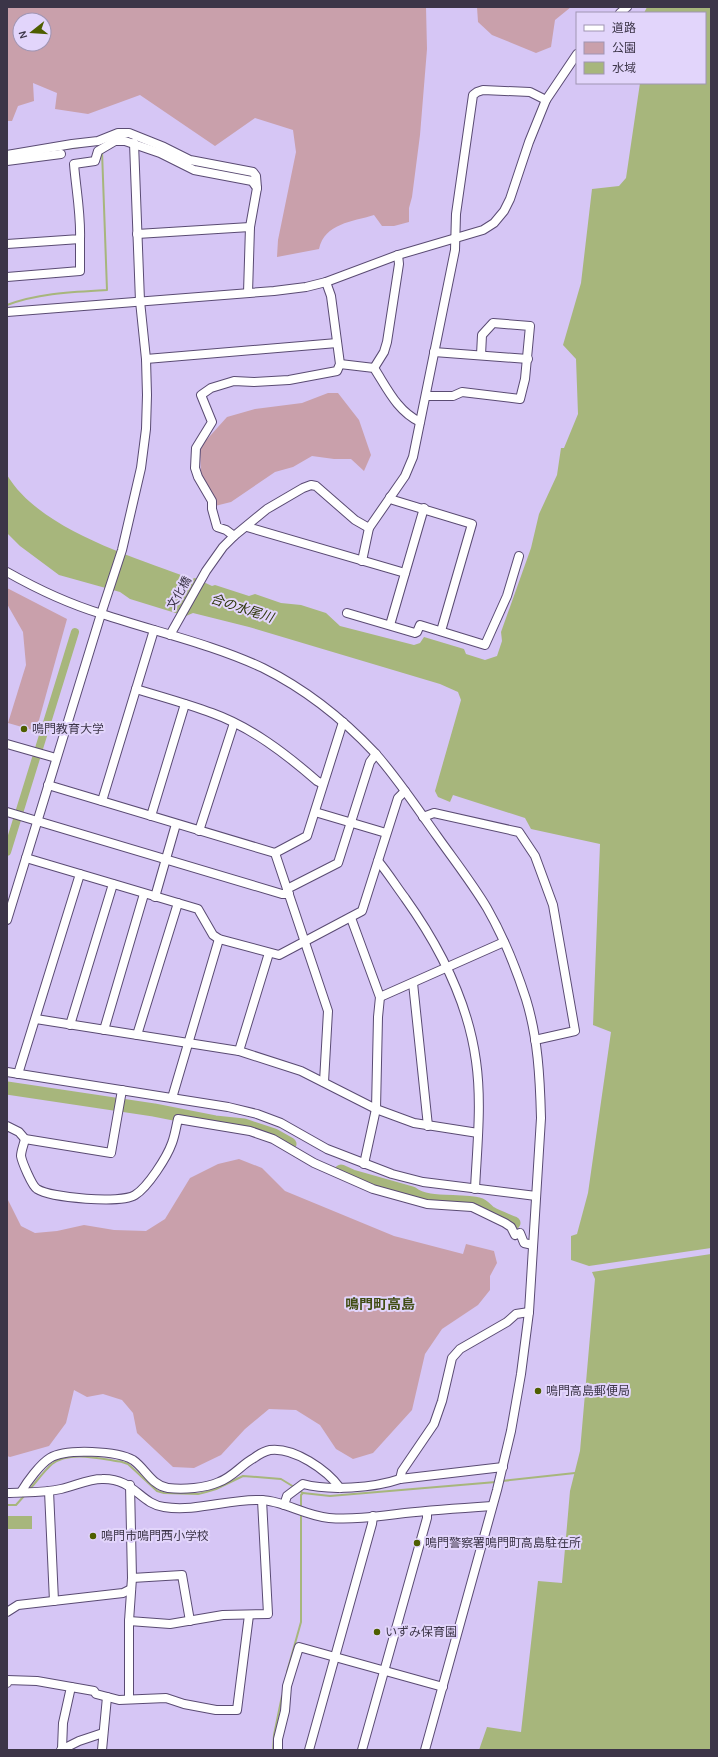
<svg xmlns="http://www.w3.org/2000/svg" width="718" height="1757" font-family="Karla,'Noto Sans JP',sans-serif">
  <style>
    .green { fill: #c9a0ab; fill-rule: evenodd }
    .water { fill: #a7b67c }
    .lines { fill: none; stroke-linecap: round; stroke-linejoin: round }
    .stream { stroke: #a7b67c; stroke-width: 2 }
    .canal { stroke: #a7b67c; stroke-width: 8 }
    .river { stroke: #a7b67c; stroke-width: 13 }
    .minor-casing { stroke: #5a4b73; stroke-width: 10 }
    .minor { stroke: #fff; stroke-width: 8 }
    .poi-dot { fill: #4e5e00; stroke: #e2d5fb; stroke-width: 1.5 }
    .labels { text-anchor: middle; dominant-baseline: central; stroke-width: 4; stroke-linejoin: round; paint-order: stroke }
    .street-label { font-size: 12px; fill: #3c3548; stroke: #e2d5fb }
    .poi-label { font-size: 12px; fill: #3c3548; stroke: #e2d5fb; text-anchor: start }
    .water-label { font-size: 13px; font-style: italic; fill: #2b3407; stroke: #e2d5fb }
    .quarter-label { font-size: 14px; font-weight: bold; fill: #414d14; stroke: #e2d5fb }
  </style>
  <rect width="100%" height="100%" fill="#d6c6f5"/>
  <g class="green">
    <path d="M7,7H426L427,49L420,135L412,197L409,208V222L394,226H382L374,215C352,222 325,223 319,249L277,257L278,240L296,152L293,130L255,118L215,146L140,95L88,114L55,109L57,93L33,83L34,101L18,106L12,121H7ZM20,20H44V44H20Z"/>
    <polygon points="477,7 571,7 555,20 551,47 536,53 492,35 478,22"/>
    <polygon points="328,393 338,393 359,420 371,455 364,471 351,459 334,459 312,456 293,467 275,472 231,502 215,506 201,476 200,447 227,417 255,409 302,403"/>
    <polygon points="7,588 67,619 36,731 8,723 26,665 23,632 7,604"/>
    <polygon points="239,1159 262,1168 285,1191 394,1236 463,1254 466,1244 494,1251 497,1263 490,1276 490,1290 478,1305 442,1329 425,1354 412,1410 373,1453 353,1459 336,1449 320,1425 296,1410 269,1409 245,1429 221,1455 194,1468 173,1467 137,1433 133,1413 122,1400 103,1394 87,1397 74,1390 66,1423 49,1446 10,1457 7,1456 7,1198 21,1226 35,1233 57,1231 84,1225 114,1230 146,1231 165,1219 190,1178 218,1164"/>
  </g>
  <g class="water">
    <path d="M647,7H711V1248L589,1266L571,1260V1236L577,1234L588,1193L611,1032L593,1025L600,844L531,829L525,818L453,795L450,802L438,797L435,791L461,700L458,692L440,684L249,627L193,613L186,616L169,611L130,599L120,592L59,575L20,546L7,533V475C40,530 134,557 192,579L195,578L212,586L215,585L249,596L255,594L281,603L301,605L326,613L340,626L414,645L420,643L424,637L464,649L466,654L485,660L497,656L502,641L501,632L531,548L539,514L557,475L561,448H564L578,414L576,359L563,345L581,283L592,189L619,186L626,178L640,83H705V13H644Z"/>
    <polygon points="711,1254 711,1750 479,1750 487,1727 521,1732 538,1581 562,1583 570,1491 580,1451 595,1279 592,1272"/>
    <rect x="7" y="1516" width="25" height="13"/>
  </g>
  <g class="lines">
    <g class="stream">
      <polyline points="58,150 80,147"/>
      <polyline points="194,166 217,169"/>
      <path d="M7,305C39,293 73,292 107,290L102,151"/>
      <polyline points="502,1481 575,1473"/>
      <path d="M29,1490C37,1481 44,1471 52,1464C70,1450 101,1459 122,1462L128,1464L157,1491L164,1493L198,1494L206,1492L216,1489L243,1476L281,1479L294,1487"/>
      <polyline points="298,1490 303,1493 330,1496 496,1482"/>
      <polyline points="7,1505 16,1505 24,1496"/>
      <polyline points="301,1508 301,1495 303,1493"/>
      <polyline points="287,1672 301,1622 301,1512"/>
      <polyline points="273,1750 274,1735 282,1696"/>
    </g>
    <polyline class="canal" points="7,852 75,632"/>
    <g class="river">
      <polyline points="7,1088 154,1110 215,1122 244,1125 274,1135 290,1144"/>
      <path d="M341,1171L352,1176L412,1193C426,1205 460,1199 479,1204C484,1205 487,1211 491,1213C498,1217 507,1220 514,1223"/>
    </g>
    <defs>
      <g id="minor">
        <polyline points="620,13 627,7"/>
        <polyline points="7,155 72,144 98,141 118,133 129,133 164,147 190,160 253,172 256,176 257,188"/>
        <polyline points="7,161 61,154"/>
        <polyline points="137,234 250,227"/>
        <path d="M7,244L80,239C81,214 76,189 74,164L95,161L98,151L115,141H125L160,153L194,170L252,181L257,188L250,227L248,293"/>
        <polyline points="7,277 80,271 80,239"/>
        <polyline points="7,312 274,291 306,287 326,282 398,255 483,230 494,223 504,211 510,199 529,142 546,100 577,54"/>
        <polyline points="434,352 528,359"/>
        <polyline points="146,359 337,343"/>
        <path d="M340,364L374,368C387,388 397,411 420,422"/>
        <polyline points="374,368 384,352 387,342 399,264 398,255"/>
        <polyline points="426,396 453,396 462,392 520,399 525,379 530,326 493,323 482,335 481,355"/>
        <polyline points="390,497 393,500 472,524 441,631"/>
        <polyline points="247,527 405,573"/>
        <polyline points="234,536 226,530 217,527 212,509 212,501 198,477 195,468 196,448 212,422 201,395 211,388 234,381 254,382 289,380 337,371 340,364 331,296 326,282"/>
        <polyline points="362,561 369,528 405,476 413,457 455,250 456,214 473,95 477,92 483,90 530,92 546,100"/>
        <path d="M7,572C37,589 69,604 102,614C156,632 212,644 263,668C305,689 343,719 375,753C398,779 417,808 437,836C454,860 472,883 487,908C503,936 516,968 526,999C538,1038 540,1078 541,1118L529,1312L521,1374L511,1431L497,1490L425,1750"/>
        <polyline points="347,613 415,633 417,632 420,625 485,645 507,596 519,556"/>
        <polyline points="390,625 424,508"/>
        <polyline points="170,635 206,571 223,547 234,536 267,509 303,488 311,485 316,486 355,520 369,528"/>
        <path d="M136,689C162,697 188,704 212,713C251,727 286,754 317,781L323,784"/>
        <polyline points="7,744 56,758"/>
        <polyline points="48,785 275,853 307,836 343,722"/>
        <polyline points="102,801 154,630"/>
        <polyline points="7,812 282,894 289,894"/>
        <polyline points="315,812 386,833"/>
        <polyline points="151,816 185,704"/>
        <polyline points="423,817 434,813 519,832 535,856 553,905 575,1031 535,1040"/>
        <polyline points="199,831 234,723"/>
        <polyline points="275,853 328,1011 324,1082"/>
        <polyline points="26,858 198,909 213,935 219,939 279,955 362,911 398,798 405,791"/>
        <path d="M378,861C388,873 396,886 405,898C440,947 468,1001 476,1061C482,1103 477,1147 475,1189"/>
        <polyline points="287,889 338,863 370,762 376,754"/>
        <polyline points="155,897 176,824"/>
        <polyline points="351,918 380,997 378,1017 376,1109 364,1164"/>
        <polyline points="7,920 101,614 122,550 141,468 146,429 147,395 146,359 140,301 134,143"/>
        <polyline points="413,983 428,1126"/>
        <polyline points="380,997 504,942"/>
        <polyline points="36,1019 239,1051 301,1071 376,1109 414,1123 478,1133"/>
        <polyline points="70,1025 113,884"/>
        <polyline points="104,1030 144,894"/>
        <polyline points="137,1035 178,903"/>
        <polyline points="239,1051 269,953"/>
        <polyline points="7,1072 228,1107 257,1114 281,1123 327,1149 392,1174 423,1182 536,1196"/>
        <polyline points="18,1074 80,874"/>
        <polyline points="172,1098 219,939"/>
        <polyline points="7,1126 19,1132 25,1139 111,1153 122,1090"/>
        <path d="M25,1139C24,1144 21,1151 21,1156C22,1162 32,1186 37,1189C51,1198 121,1204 135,1195C148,1187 167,1157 172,1143C175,1135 176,1127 178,1119L250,1131L273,1139L314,1163L373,1189L427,1204L472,1207L505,1223L511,1227L515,1235L520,1233L524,1243L533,1245"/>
        <polyline points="400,1479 402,1471 434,1424 442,1401 452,1358 460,1349 507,1322 516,1314 529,1312"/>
        <polyline points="49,1491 54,1601"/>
        <path d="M21,1492C27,1482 40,1464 50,1458C66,1448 118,1451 133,1460C145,1468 152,1486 168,1488C184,1490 205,1488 219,1482C233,1477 241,1465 254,1458C258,1455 265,1451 270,1450C294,1447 327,1470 340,1488"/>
        <path d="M7,1493C25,1492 44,1493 61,1489C75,1486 88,1479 102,1479C134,1478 140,1504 164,1507C196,1512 228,1499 260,1500C282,1500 305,1516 329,1518C354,1520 380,1516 405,1513C434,1510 463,1508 492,1506"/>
        <path d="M284,1505L287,1496L303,1484C329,1491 374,1488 400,1479L503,1467"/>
        <polyline points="132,1578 182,1575 190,1621"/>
        <polyline points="7,1612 18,1605 123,1593 131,1589"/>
        <polyline points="129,1621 170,1624 223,1615 268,1614 262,1500"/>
        <polyline points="7,1683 7,1680 37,1681 94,1691 96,1694 119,1700 166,1698 184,1704 216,1710 237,1710 249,1615"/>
        <polyline points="129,1699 129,1621 132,1578 130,1485"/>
        <polyline points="62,1749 63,1723 71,1687"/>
        <polyline points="61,1750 79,1741 103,1733"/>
        <polyline points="102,1750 107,1697"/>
        <polyline points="278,1750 278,1739 285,1711 287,1686 299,1647 443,1687"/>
        <polyline points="309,1750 372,1524 373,1516"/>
        <polyline points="362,1750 427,1518 427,1511"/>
      </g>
    </defs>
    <use href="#minor" class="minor-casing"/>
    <use href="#minor" class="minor"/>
  </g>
  <g class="poi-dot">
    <circle cx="24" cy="729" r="4"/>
    <circle cx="538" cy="1391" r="4"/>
    <circle cx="93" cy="1536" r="4"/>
    <circle cx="417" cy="1543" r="4"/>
    <circle cx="377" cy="1632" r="4"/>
  </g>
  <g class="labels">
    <g class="street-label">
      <text transform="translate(179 593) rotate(-60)">文化橋</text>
    </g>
    <g class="poi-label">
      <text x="32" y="729">鳴門教育大学</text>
      <text x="546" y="1391">鳴門高島郵便局</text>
      <text x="101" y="1536">鳴門市鳴門西小学校</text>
      <text x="425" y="1543">鳴門警察署鳴門町高島駐在所</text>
      <text x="385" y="1632">いずみ保育園</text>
    </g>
    <g class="water-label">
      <text transform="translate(242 608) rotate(18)">合の水尾川</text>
    </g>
    <g class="quarter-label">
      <text x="380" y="1304">鳴門町高島</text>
    </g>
  </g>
  <rect width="718" height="1757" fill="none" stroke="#3c3548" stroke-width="16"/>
  <rect x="576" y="12" width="130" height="72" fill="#e2d5fb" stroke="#a095b3"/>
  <rect x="584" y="25" width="20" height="6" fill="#ffffff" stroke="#a095b3"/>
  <text x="612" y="32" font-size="12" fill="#3c3548">道路</text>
  <rect x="584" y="42" width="20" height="12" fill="#c9a0ab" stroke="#a095b3"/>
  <text x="612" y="52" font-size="12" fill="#3c3548">公園</text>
  <rect x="584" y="62" width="20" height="12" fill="#a7b67c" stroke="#a095b3"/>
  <text x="612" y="72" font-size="12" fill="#3c3548">水域</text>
  <g transform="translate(32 32) rotate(253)"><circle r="19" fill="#e2d5fb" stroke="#a095b3"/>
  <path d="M0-3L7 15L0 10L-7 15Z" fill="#4e5e00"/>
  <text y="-6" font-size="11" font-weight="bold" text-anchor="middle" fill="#3c3548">N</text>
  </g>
</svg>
